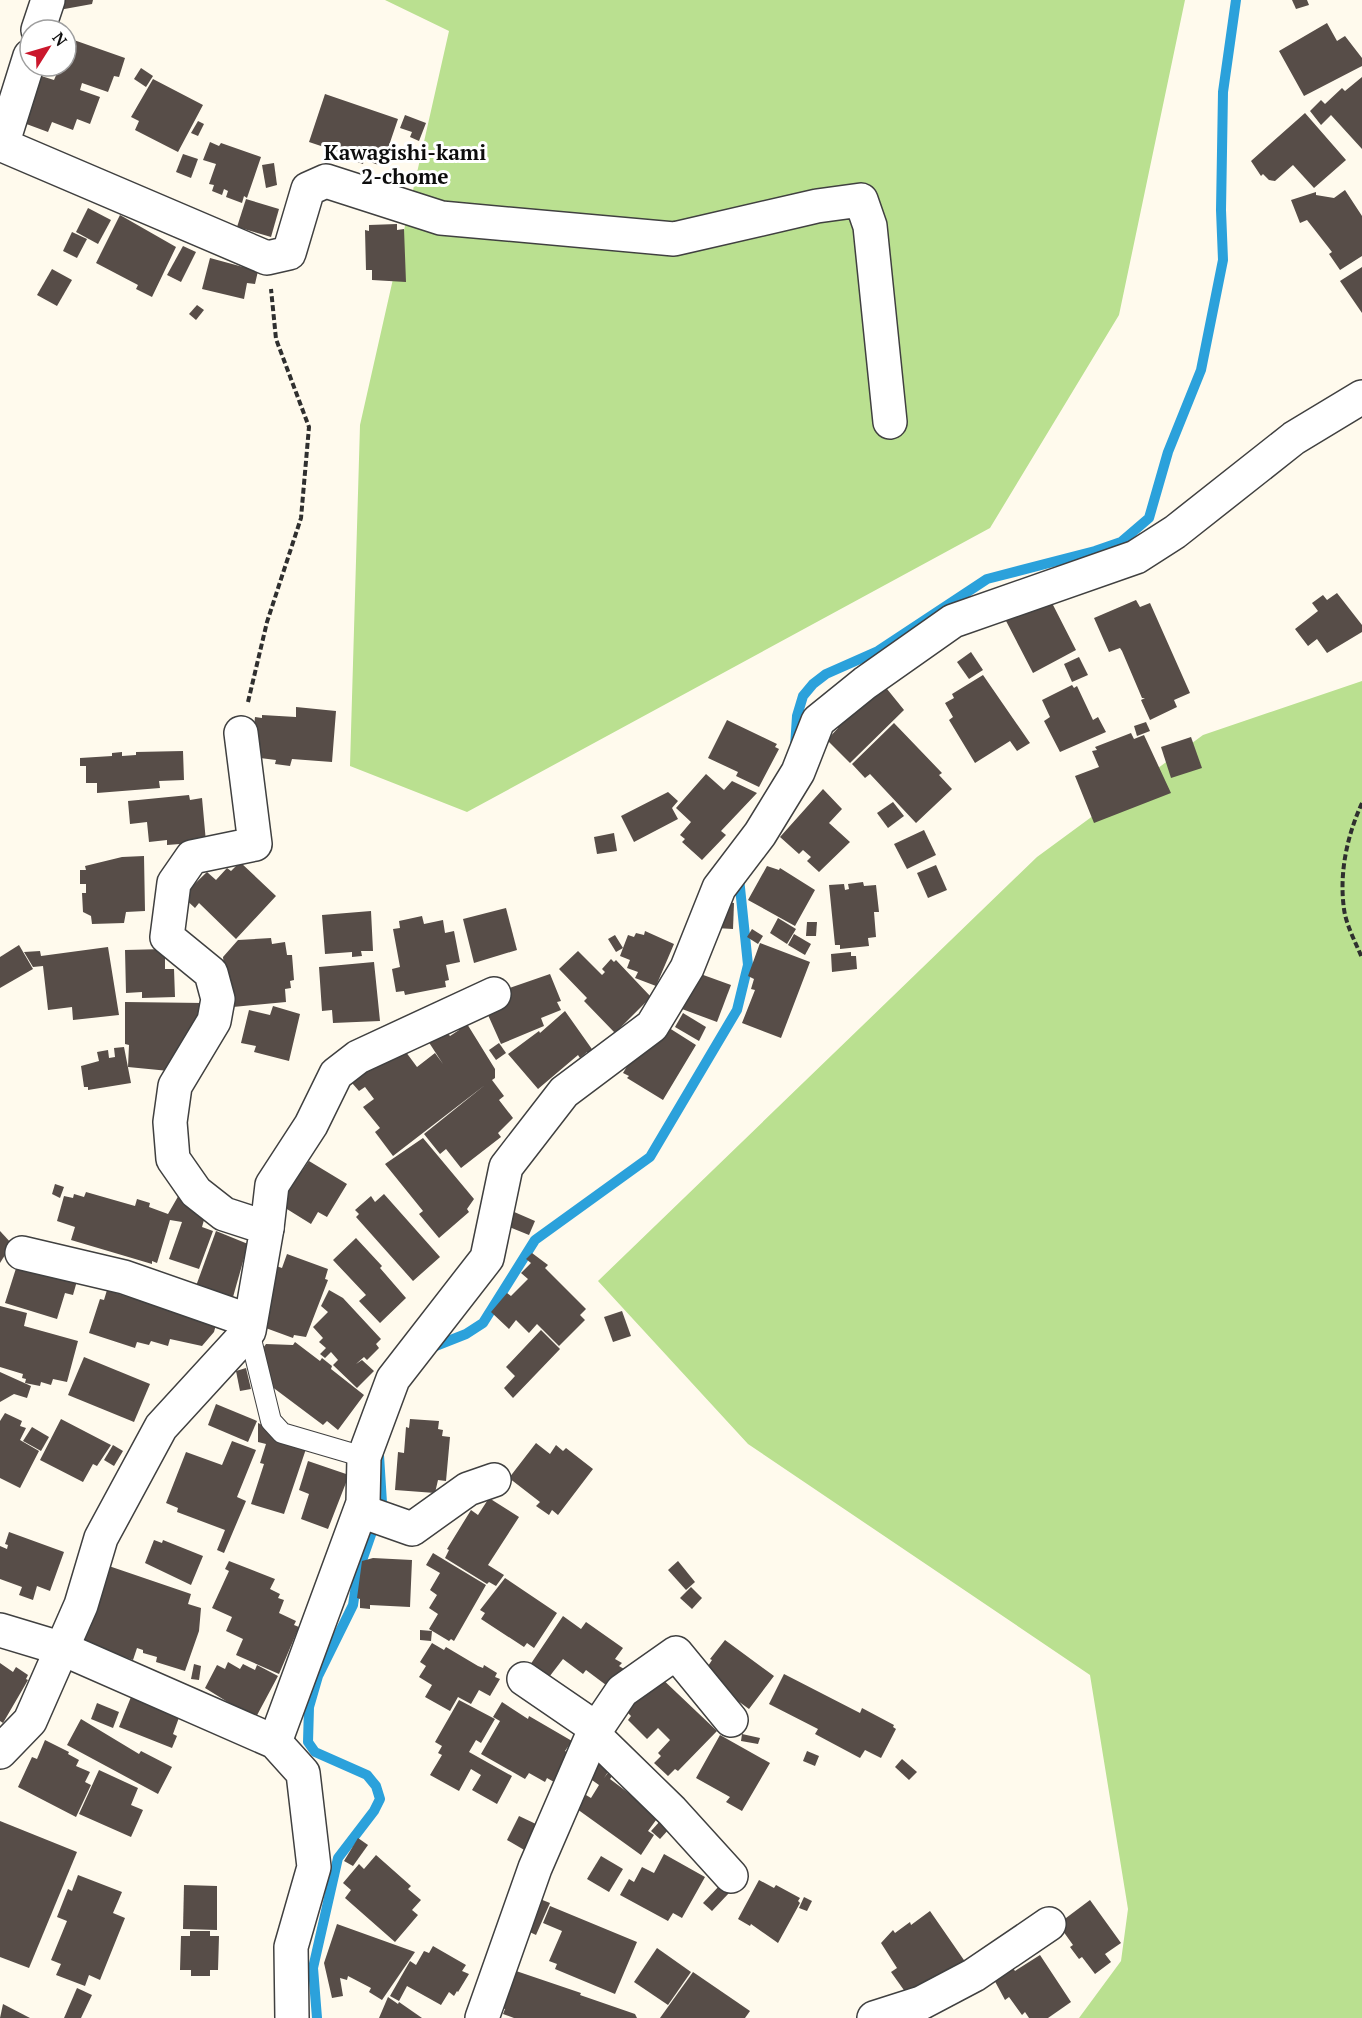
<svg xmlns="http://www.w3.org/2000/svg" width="1362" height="2018" font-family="'PT Serif',serif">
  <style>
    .forest { fill: #bae090 }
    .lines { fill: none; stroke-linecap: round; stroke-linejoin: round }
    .stream { stroke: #2ba1db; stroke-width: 10 }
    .building { fill: #574d48 }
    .lane-casing { stroke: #404040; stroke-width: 22 }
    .street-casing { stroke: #404040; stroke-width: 36 }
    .path { stroke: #2f2f2f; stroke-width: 4; stroke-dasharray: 6 3; stroke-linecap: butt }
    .lane { stroke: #fff; stroke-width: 20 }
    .street { stroke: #fff; stroke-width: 33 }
    .labels { text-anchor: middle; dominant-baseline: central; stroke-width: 6; stroke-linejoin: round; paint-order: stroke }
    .neighbourhood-label { font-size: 21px; font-weight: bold; fill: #0d0d0d; stroke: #fff }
  </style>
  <rect width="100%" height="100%" fill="#fffaed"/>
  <g class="forest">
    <polygon points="385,0 1185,0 1119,315 990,528 467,812 350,766 360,425 449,31"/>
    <polygon points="1362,681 1362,2018 1079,2018 1121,1961 1128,1909 1090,1675 748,1444 598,1281 1037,857 1203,735"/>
  </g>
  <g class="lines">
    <g class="stream">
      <polyline points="795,747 797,716 803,696 813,684 826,674 878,651 987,579 1095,551 1121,542 1149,518 1168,452 1201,370 1223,260 1221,210 1223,92 1236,0"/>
      <polyline points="428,1349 466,1334 483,1323 535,1240 650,1157 737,1010 748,965 739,878 742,874"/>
      <polyline points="317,2018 313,1968 338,1858 374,1811 380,1799 376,1786 367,1775 315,1752 308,1742 309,1707 318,1676 353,1605 358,1572 382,1503 379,1455"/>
    </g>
  </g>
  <g class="building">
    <polygon points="62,0 93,0 92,4 59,10"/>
    <polygon points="1292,0 1307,0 1309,5 1296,9"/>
    <polygon points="1327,23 1337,41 1345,36 1362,58 1362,66 1304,96 1279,51"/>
    <polygon points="71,39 125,58 119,77 114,76 108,92 82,83 80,90 100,97 90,124 77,119 73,130 52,122 48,132 21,122 38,75 54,80 57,73 54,72 56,66 66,66 66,45 68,46"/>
    <polygon points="141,68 153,76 146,87 134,79"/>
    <polygon points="1362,77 1362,149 1331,115 1321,125 1310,111 1321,100 1325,104 1342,88 1345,91"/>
    <polygon points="153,79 203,105 178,152 135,130 139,121 131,117"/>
    <polygon points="325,94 398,119 382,166 364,160 363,164 346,158 348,155 309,142"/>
    <polygon points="1305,113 1346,160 1314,188 1293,165 1275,181 1269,180 1263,174 1261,176 1251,161"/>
    <polygon points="405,115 426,123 419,141 410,137 412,132 400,128"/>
    <polygon points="198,121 204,124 198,136 191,133"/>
    <polygon points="210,142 219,146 221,143 261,157 247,198 244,196 242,203 226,197 228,191 224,189 222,195 212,191 214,185 209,184 216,164 203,160"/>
    <polygon points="183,154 198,159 191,178 176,172"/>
    <polygon points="274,163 277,185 266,188 262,165"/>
    <polygon points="1345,190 1362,216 1362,256 1340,270 1329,254 1332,252 1307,220 1300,223 1291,200 1316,192 1316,195 1334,198"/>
    <polygon points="246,199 279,209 271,237 237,227"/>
    <polygon points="88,208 111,220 98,244 76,232"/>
    <polygon points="120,215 176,247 152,297 136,289 138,285 96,263"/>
    <polygon points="397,224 397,230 404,229 406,282 372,280 372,270 366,270 365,230 369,231 369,225"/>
    <polygon points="72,232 87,239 77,258 63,251"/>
    <polygon points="183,246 196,252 181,282 167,275"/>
    <polygon points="210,258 258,271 255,284 247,283 244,299 202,289"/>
    <polygon points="1362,267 1362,313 1340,281"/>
    <polygon points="52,269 72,280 57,306 37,295"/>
    <polygon points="197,305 204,310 196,320 189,314"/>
    <polygon points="1337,593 1362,625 1362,632 1327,653 1317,639 1308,646 1295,629 1318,611 1312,603 1323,595 1327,600"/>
    <polygon points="1042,600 1045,607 1052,603 1076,650 1033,673 1005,619"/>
    <polygon points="1136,600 1140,607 1150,603 1190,693 1174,700 1177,707 1150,720 1141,700 1145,698 1142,698 1122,651 1120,648 1109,652 1094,618"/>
    <polygon points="971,652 983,670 969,679 957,662"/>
    <polygon points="1079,657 1088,675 1072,682 1064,664"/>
    <polygon points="983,675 1030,743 1017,751 1010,741 975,763 949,720 953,717 945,703 954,698 952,694"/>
    <polygon points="883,684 904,710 850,763 827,740 838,728 834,724"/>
    <polygon points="1072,685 1074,688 1077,686 1093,720 1098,717 1106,732 1060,752 1044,721 1050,717 1042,700"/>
    <polygon points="296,707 336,711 332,762 292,759 290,766 275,764 276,760 260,758 261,748 252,747 255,717 262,718 262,715 296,717"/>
    <polygon points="727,720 777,744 775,747 779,749 759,787 736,776 738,772 708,758"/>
    <polygon points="1146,722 1150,731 1137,736 1134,726"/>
    <polygon points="894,723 942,773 939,775 952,789 916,823 870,774 865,778 852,764"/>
    <polygon points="1131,733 1134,739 1144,735 1171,793 1094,823 1075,776 1099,767 1092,751 1097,750 1095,747"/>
    <polygon points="1191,737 1202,768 1171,778 1161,747"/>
    <polygon points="183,751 184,780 159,781 160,788 97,793 97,783 86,783 86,766 80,766 80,758 112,756 112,753 122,752 122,756 136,755 136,752"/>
    <polygon points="706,774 724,790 732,781 757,793 721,831 726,835 702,860 682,842 685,839 680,835 691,822 676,808"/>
    <polygon points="823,789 842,809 829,823 850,842 819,872 807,861 811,857 803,850 799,854 780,837"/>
    <polygon points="668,792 678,801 672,808 678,819 634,842 621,816"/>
    <polygon points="189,795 190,800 202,798 206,842 167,845 167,840 149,842 147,822 130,824 128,801"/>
    <polygon points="893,802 904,816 888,828 877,813"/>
    <polygon points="924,830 936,855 907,869 894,844"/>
    <polygon points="614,833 617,851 597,854 594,837"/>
    <polygon points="144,856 145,911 126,912 124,923 92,924 91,916 83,912 82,893 86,893 86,884 80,884 80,870 86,870 85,866 122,857"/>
    <polygon points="240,862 276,896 236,939 199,903 195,908 182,896 207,872 216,880 227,868 231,871"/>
    <polygon points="936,865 947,890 928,898 917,873"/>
    <polygon points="767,866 779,870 780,868 815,890 795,926 748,900"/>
    <polygon points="863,882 864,886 876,885 879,912 874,912 876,937 868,938 869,946 840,949 840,945 835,945 829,885 844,884 845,890 849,889 848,884"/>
    <polygon points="718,901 734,903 733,929 716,928"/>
    <polygon points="506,908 517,950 474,963 463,919"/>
    <polygon points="371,911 373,951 361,951 362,956 352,957 352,952 325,954 322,915"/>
    <polygon points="422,916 424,924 443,920 445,933 454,931 460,962 446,965 449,980 445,981 446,987 405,995 404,991 396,992 392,969 400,967 393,929 400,928 399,921"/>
    <polygon points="778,918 796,929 787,944 770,933"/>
    <polygon points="807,922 817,922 816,936 806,936"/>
    <polygon points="752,929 763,936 758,944 747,937"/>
    <polygon points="645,931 674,944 656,986 635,978 638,972 627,968 630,960 620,956 623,948 616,952 608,939 615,935 623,948 628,935 634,937 636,933 644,935"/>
    <polygon points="794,934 811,944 805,955 788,945"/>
    <polygon points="271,938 272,944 285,942 287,955 292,955 294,980 290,981 291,988 285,989 286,1002 233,1007 226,986 223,957 238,940"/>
    <polygon points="760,943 810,962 781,1038 742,1023 755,990 751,989 754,979 748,976"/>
    <polygon points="19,945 33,969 0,988 0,957"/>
    <polygon points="108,947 119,1015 73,1020 72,1007 48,1010 43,966 33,967 24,952 40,951 41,956"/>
    <polygon points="165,949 165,969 174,969 175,997 142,998 142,992 126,993 125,950"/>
    <polygon points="578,951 602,975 605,972 602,969 611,959 614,962 616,960 651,997 615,1033 584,1001 587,998 559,969"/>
    <polygon points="851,952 851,956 856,956 857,969 832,972 831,954"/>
    <polygon points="374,962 380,1021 333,1023 332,1010 322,1011 319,967"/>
    <polygon points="695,972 731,985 717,1022 682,1009"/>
    <polygon points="550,974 561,1001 557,1002 561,1010 541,1018 544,1026 501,1044 488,1015 468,1024 501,991"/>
    <polygon points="125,1002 204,1003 198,1024 169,1071 128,1067 129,1045 125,1044"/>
    <polygon points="273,1006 300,1014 289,1061 254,1052 256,1046 241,1043 249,1010 270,1015"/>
    <polygon points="565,1011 594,1052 590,1055 587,1052 580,1058 578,1055 538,1089 508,1054 539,1031 540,1033"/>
    <polygon points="683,1013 706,1027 699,1041 675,1027"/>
    <polygon points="464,1019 495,1069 495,1078 492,1080 504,1096 499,1100 513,1118 498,1133 501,1137 461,1168 446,1149 440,1154 424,1134 485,1085 393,1156 375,1132 380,1128 363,1107 374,1099 365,1087 359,1091 345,1075 400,1044 417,1067 435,1053 443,1064 428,1041 444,1029 450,1036 459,1030 455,1025"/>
    <polygon points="666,1026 696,1045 663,1100 627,1078 629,1076 623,1073 638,1048"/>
    <polygon points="499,1043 506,1053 496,1060 489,1050"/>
    <polygon points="124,1047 131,1083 88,1090 88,1087 84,1087 81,1066 99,1061 97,1052 108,1050 109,1058 115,1057 114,1048"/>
    <polygon points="423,1138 474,1199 467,1209 469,1212 439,1238 419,1214 423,1211 385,1164"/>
    <polygon points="309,1161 347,1184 327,1217 318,1212 311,1224 274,1201 295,1167 302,1171"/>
    <polygon points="55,1184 64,1187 60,1198 52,1194"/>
    <polygon points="86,1192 135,1206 137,1199 150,1203 149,1207 168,1214 180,1193 206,1213 202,1227 213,1231 199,1269 169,1259 182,1222 170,1220 157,1263 152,1261 152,1264 71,1240 75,1227 57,1221 64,1196 73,1198 74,1194 84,1197"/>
    <polygon points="384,1194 440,1257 413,1281 356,1217 359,1214 355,1210 371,1196 375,1202"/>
    <polygon points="512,1211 535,1221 529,1235 507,1226"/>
    <polygon points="0,1231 12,1244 0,1263"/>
    <polygon points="216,1231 248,1244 233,1297 196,1286"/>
    <polygon points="356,1238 382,1266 380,1268 406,1298 380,1323 359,1301 366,1295 333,1260"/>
    <polygon points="532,1253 548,1265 545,1268 586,1309 580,1315 585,1320 559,1346 537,1324 529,1333 516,1320 509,1329 491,1312 507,1293 511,1296 528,1279 521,1273 531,1263 526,1259"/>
    <polygon points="287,1254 328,1269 325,1279 328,1280 306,1337 294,1335 293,1338 263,1327 276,1266 282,1268"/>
    <polygon points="18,1262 77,1281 73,1295 65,1293 57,1319 5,1303"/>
    <polygon points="107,1290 171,1311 173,1308 217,1321 214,1332 202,1346 170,1339 168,1346 151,1341 149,1345 137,1342 135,1348 89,1333 100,1299 104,1300"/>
    <polygon points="329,1290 343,1298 381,1339 376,1344 379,1348 367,1360 364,1357 356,1364 362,1360 374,1371 357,1388 333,1365 338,1360 331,1352 325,1358 320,1354 326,1348 319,1342 323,1338 313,1327 328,1312 321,1306"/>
    <polygon points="0,1306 27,1313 24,1326 78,1341 67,1382 53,1379 51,1385 41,1382 40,1386 25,1383 26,1379 22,1378 23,1374 0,1367"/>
    <polygon points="622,1311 631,1336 613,1342 604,1317"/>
    <polygon points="541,1330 560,1349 513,1398 504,1388 515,1376 506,1367"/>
    <polygon points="295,1342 320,1361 322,1358 332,1366 331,1369 364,1395 338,1430 327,1421 323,1425 263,1380 260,1352 266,1344 293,1345"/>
    <polygon points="84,1357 150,1384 134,1422 68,1395"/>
    <polygon points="246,1368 251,1389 240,1391 236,1371"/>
    <polygon points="0,1372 31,1386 27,1398 14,1394 0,1402"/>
    <polygon points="216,1404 257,1421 248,1442 208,1425"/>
    <polygon points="5,1413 22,1421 20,1426 26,1428 20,1440 39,1451 20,1488 0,1478 0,1421"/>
    <polygon points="61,1419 111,1445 97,1466 93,1464 83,1482 40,1460"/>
    <polygon points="410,1419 439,1421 438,1429 443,1430 442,1436 450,1437 446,1481 438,1480 435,1493 395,1490 398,1452 404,1453 406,1427 409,1428"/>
    <polygon points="258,1423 307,1446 284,1514 251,1504 264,1464 260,1463 266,1444 258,1442"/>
    <polygon points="32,1427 49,1437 41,1451 23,1441"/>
    <polygon points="232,1441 256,1450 237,1497 246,1501 224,1553 217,1550 225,1530 177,1512 178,1508 166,1503 186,1452 222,1465"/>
    <polygon points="536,1443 550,1454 556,1445 563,1451 566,1448 593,1469 558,1515 552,1510 549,1515 536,1506 540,1502 509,1478"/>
    <polygon points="113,1445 123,1451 114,1466 104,1460"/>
    <polygon points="308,1461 349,1475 328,1529 301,1519 309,1494 299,1490"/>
    <polygon points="489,1498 519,1517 488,1565 504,1575 496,1586 489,1582 487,1584 445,1558 449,1550 447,1549 471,1510 478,1515"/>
    <polygon points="9,1532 64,1552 50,1591 37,1586 33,1600 19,1595 22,1587 0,1579 0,1546 7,1549 8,1545 5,1544"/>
    <polygon points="154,1540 162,1543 163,1540 203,1556 191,1585 145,1563"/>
    <polygon points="433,1553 486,1585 454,1641 451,1639 449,1641 429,1629 438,1614 429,1608 437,1595 430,1590 440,1573 426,1565"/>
    <polygon points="373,1558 412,1560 410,1607 370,1605 370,1609 360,1608 360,1599 357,1598 362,1561"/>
    <polygon points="229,1561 275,1579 270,1589 280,1594 278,1598 284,1600 279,1613 296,1621 294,1625 299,1627 279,1674 236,1655 243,1639 226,1631 232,1617 212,1608 229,1571 225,1569"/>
    <polygon points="678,1561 695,1582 686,1590 668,1570"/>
    <polygon points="103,1564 191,1594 188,1604 201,1608 199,1631 185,1671 156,1662 157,1657 143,1653 143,1650 137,1648 133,1660 84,1643 79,1624"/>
    <polygon points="505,1578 557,1613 534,1648 527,1643 524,1647 481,1619 485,1613 480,1610"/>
    <polygon points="691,1587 702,1598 692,1609 680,1598"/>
    <polygon points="563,1616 581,1629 586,1622 623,1648 615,1659 622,1663 619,1666 624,1669 606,1685 586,1670 583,1674 563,1659 546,1681 526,1671"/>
    <polygon points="420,1630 432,1631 431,1641 420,1640"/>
    <polygon points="725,1640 774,1676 749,1709 702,1675 712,1660 710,1659"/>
    <polygon points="432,1643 444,1650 446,1647 478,1666 483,1668 484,1665 497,1673 495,1677 500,1679 490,1696 479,1690 471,1704 458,1697 450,1711 425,1697 432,1685 419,1677 426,1666 420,1662"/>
    <polygon points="228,1662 240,1669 243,1664 255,1670 257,1665 278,1676 255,1719 205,1688 217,1665 225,1669"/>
    <polygon points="0,1663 13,1672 16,1667 28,1675 26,1679 28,1680 3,1723 0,1721"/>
    <polygon points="194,1664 201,1666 199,1680 191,1679"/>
    <polygon points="657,1674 717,1731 678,1771 675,1769 668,1776 654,1763 661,1756 658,1753 670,1740 658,1728 647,1739 628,1720 631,1716 627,1712 632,1707 629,1704"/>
    <polygon points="784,1674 860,1713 862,1708 894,1725 893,1727 896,1729 881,1758 865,1750 860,1758 815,1734 818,1729 769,1704"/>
    <polygon points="133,1692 181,1712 173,1734 177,1736 172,1748 119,1727"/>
    <polygon points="459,1700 495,1719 481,1743 476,1740 469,1752 512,1776 497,1804 472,1790 481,1775 471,1769 459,1791 430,1775 442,1755 438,1753 442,1746 435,1742"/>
    <polygon points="502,1702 528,1719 529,1716 572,1741 565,1751 570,1754 554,1782 547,1778 545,1782 529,1773 525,1779 481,1754 500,1721 493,1717"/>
    <polygon points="97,1703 119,1712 113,1728 91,1719"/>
    <polygon points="81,1719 139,1754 141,1751 172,1767 158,1794 67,1745"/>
    <polygon points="742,1734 760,1738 758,1744 741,1741"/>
    <polygon points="720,1735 770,1763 742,1811 726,1802 730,1797 696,1778"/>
    <polygon points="45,1740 69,1752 68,1754 79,1760 76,1766 90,1772 85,1782 91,1785 76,1817 18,1787 32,1757 37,1759"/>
    <polygon points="807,1751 819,1756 815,1766 803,1761"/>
    <polygon points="591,1753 610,1769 604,1778 611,1769 615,1772 610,1779 659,1816 648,1831 654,1835 641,1855 577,1809 586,1795 591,1798 599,1785 582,1773"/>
    <polygon points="902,1759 917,1772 909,1780 895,1767"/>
    <polygon points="99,1770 138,1788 131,1805 143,1810 131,1837 79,1814"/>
    <polygon points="519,1816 538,1825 526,1851 507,1840"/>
    <polygon points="661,1820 670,1828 660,1839 651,1831"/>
    <polygon points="0,1821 77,1852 29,1968 0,1957"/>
    <polygon points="358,1838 368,1845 353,1866 344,1861"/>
    <polygon points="664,1854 705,1877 682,1918 673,1913 668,1921 620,1895 629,1879 634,1882 642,1867 654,1873"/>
    <polygon points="376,1855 411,1886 408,1889 421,1900 412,1910 418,1915 395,1942 345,1898 351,1890 343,1883 359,1864 364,1869"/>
    <polygon points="601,1856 623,1869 609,1892 587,1879"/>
    <polygon points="78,1875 122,1892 113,1913 125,1918 100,1980 89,1975 85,1986 56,1975 61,1964 51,1960 67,1921 57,1917 68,1889 72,1891"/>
    <polygon points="759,1880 774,1888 776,1885 800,1898 798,1901 800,1903 778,1943 751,1924 750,1926 738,1919"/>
    <polygon points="721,1884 729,1893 712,1911 703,1903"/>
    <polygon points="184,1885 217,1886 217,1930 183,1929"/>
    <polygon points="530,1895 550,1903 536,1935 517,1926"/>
    <polygon points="804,1897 812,1901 807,1911 799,1908"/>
    <polygon points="1090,1900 1121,1943 1105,1954 1111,1962 1095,1974 1082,1957 1079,1959 1070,1947 1073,1945 1058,1924"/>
    <polygon points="550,1906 637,1942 615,1994 555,1969 557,1964 549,1961 562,1931 543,1923"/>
    <polygon points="930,1911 966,1963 906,1993 891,1972 897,1968 881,1943 893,1930 895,1933 910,1922 911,1925"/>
    <polygon points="337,1924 415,1952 382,2000 369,1992 371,1988 348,1976 347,1980 340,1978 343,1996 332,1998 324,1963"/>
    <polygon points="190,1931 210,1931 210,1936 219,1936 218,1970 210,1970 210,1976 191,1976 191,1970 180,1970 181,1936 190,1936"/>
    <polygon points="433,1946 466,1965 462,1971 469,1974 458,1992 457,1991 454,1996 449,1992 441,2005 407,1986 399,2001 390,1996 410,1961 416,1965 424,1951 429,1953"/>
    <polygon points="657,1948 691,1972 668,2005 634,1982"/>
    <polygon points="1040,1955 1071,2002 1048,2018 1029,2018 1025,2012 1022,2015 1009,1997 1005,2000 991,1974 1009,1962 1015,1971"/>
    <polygon points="501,1966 581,1993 580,1995 635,2014 637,2018 514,2018 503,2014 505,2009 487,2003"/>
    <polygon points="693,1972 750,2011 745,2018 660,2018"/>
    <polygon points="77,1988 92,1995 81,2018 64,2018"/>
    <polygon points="388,1997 398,2004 399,2002 422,2018 379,2018"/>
    <polygon points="3,2004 30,2018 0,2018"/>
  </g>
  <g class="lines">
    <defs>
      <polyline id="lane" points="249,1331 271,1421 282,1433 364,1457"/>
      <g id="street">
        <polyline points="38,30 48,0"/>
        <polyline points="0,144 267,258 289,253 308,189 326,181 441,218 674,239 817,206 861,200 870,226 890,422"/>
        <polyline points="2,145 30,56"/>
        <polyline points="267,1228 272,1185 311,1125 336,1074 358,1057 494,994"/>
        <polyline points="22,1253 124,1277 250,1321"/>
        <polyline points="361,1511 412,1529 468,1489 494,1480"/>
        <polyline points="0,1630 63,1649 275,1742 303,1773 314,1867 291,1947 292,2018"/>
        <polyline points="524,1679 597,1729"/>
        <polyline points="593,1734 672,1811 731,1876"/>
        <polyline points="275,1742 363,1503 364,1457 393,1379 487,1258 506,1167 564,1092 652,1026 687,968 719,888 760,834 798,772 818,721 865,683 953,621 1136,557 1175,532 1294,438 1362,397"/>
        <polyline points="0,1752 30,1721 81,1605 101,1538 161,1427 249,1331 267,1228 224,1214 196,1192 173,1159 170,1122 175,1086 214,1021 218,999 211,973 167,937 174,883 192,857 255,844 241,733"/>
        <polyline points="482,2018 535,1868 593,1734 622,1691 676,1653 731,1720"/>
        <polyline points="874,2018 921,2003 974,1975 1049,1924"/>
      </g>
    </defs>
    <use href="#lane" class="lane-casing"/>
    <use href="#street" class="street-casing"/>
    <g class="path">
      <polyline points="248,702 267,622 301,518 309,427 276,339 271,289"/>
      <path d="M1362,803C1347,836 1339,873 1344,909C1346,925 1356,943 1362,958"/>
    </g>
    <use href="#lane" class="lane"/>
    <use href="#street" class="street"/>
  </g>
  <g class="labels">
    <g class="neighbourhood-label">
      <text x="405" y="152">Kawagishi-kami<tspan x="405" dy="24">2-chome</tspan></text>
    </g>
  </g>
  <g transform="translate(48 48) rotate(53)"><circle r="28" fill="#ffffff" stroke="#9e9e9e" stroke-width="1.5"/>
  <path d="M0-4.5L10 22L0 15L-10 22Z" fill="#cb172c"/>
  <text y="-9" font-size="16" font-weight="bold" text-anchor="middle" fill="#0d0d0d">N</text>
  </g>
</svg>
